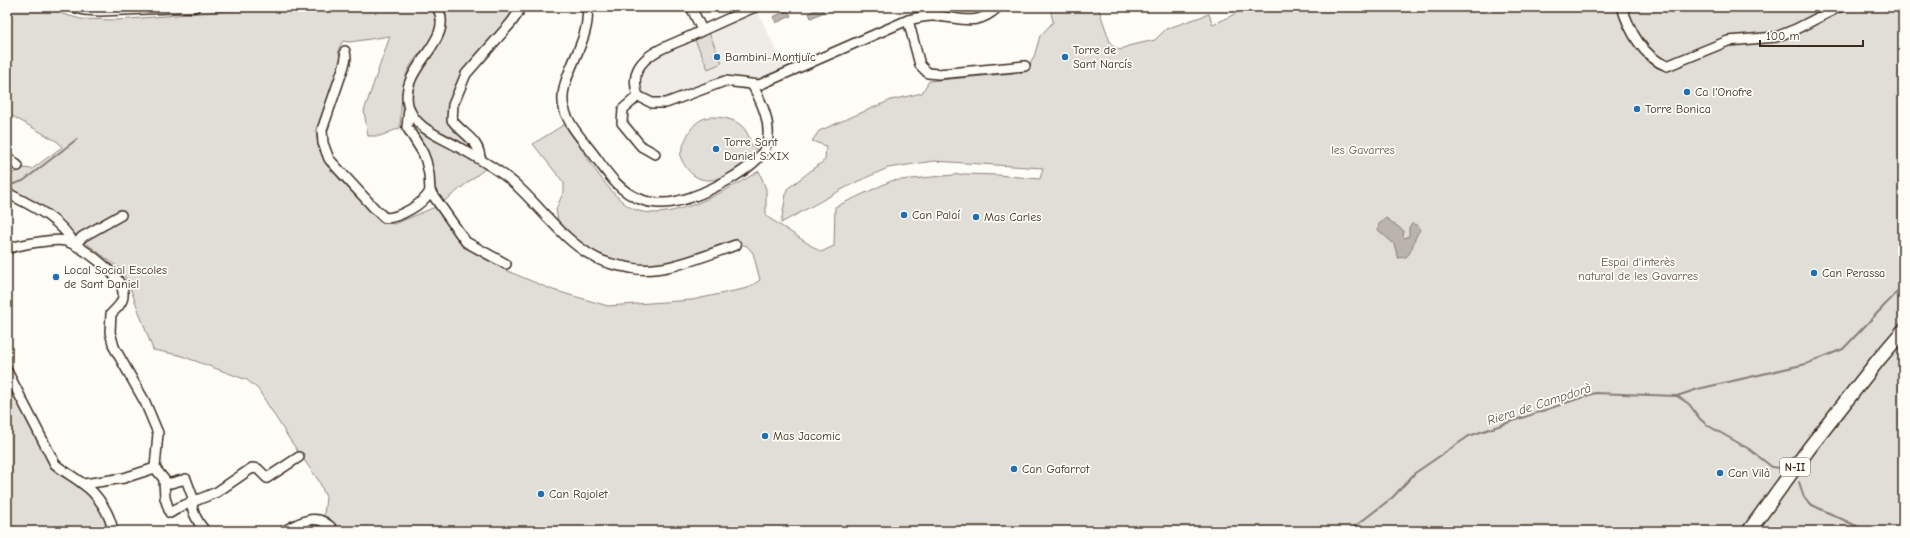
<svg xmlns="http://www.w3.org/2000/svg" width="1910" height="538" font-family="'Comic Neue',sans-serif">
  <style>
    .built { fill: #efece7 }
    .green { fill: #e1ded7; stroke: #8e847a }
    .water { fill: #bbb4ad; stroke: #887d74 }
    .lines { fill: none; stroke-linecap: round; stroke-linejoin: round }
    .stream { stroke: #887d74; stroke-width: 2 }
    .minor-casing { stroke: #3b2a1e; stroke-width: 12 }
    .highway-casing { stroke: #3b2a1e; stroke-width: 16 }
    .minor { stroke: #fdfcf7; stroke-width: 9 }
    .highway { stroke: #fdfcf7; stroke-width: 13 }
    .poi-dot { fill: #1f6fb2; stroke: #fdfcf7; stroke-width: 1.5 }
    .labels { text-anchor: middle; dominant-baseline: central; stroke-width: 3.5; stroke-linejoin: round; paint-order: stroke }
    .shield { fill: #fdfcf7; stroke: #75695f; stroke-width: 1 }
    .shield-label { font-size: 11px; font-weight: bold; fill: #3b2a1e }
    .poi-label { font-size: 12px; fill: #3b2a1e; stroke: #fdfcf7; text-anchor: start }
    .park-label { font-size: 12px; fill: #64574c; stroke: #fdfcf7 }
    .water-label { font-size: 13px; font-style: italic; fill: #615349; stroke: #fdfcf7 }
  </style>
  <rect width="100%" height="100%" fill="#fdfcf7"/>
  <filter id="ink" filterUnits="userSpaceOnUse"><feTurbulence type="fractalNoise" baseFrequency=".025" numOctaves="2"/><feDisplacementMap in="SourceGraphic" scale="8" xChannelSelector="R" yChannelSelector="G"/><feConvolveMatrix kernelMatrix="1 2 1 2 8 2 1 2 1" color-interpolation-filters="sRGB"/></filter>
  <g filter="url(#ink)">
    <polygon class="built" points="757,10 785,69 756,81 726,75 673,97 663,99 651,98 643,93 639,83 639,74 644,65 660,54"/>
    <g class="green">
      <path d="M7,7H55L62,14L81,19L118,20L271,7H429C453,29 414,52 407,73C401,91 401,109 400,128L380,136H368L364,111L390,36L350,42L343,41C337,49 338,52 342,62L316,130L318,146L327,166L380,222L395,224L435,207L463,246L505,270L553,290L608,306L692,300L748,288L760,280L753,253L747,246L734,242L687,258L652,266L636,267L601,255L580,243L558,221L556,209L564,191V183L533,144L565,124C583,150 600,183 624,203C658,232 727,190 759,171L766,189V216L821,252L834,246L835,207L891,181L964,174L998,175L1040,179L1043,168L934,161L888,168L854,183L781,223L787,189L825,160L826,146L812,141L819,131L891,100L922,93L929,81L1025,72L1034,57L1040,36L1053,22L1050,7H1098L1111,45L1120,50L1128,46L1155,40L1166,29L1209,14L1213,25L1248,7H1903V531H290L324,516L326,497L319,481L290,440L258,389L247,380L179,355L153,350L128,282L119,268L57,221L7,192V176L23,168L32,169L62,147L58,142L7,113Z"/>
      <path d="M442,7H513L512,14L498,32L461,73L447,108L449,121L472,146L471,148C458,147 446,136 435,130C417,119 403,95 416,75C424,62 437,51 443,37C448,27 446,17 442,7Z"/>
      <polygon points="709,33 722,63 708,69 695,40"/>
      <path d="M710,117C731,117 747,122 751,145L757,150C735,175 698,200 680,156C685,140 690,120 710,117Z"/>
      <polygon points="414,124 481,164 486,168 442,203 435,188 432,165 424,146 411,127"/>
      <polygon points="7,380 56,470 75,483 92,497 113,531 7,531"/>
    </g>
    <g class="water">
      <polygon points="821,7 824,12 811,18 809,13"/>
      <polygon points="788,10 791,16 776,23 773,17"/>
      <path d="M1386,218L1404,231L1403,236L1405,238L1409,236V227L1412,224C1416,224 1419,226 1420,230C1413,238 1414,250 1406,257L1398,258L1394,244L1378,230L1379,224Z"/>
    </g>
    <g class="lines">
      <g class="stream">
        <polyline points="7,186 23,181 77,139"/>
        <polyline points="1677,396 1689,404 1700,419 1707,425 1749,449 1772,467 1780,468"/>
        <polyline points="1799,482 1804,497 1810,504 1867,531"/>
        <polyline points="1349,531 1393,497 1415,473 1469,436 1595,393 1677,396 1698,389 1806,364 1843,349 1903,286"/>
      </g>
      <defs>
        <g id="minor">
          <polyline points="72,7 84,10 100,11 195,7"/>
          <path d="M437,7C457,41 399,66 408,105C414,129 442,137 460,148C478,158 498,169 514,183C541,207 563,241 596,258C607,264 619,266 631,268C662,275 706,255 736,245"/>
          <path d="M587,7C592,43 556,78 564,108C568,124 581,138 591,151C605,169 617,191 640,199C651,204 666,204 678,201C701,196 758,169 766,146C773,126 762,103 753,86"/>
          <polyline points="691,7 702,30"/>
          <path d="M755,7C731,17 708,28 684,39C670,45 652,51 642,63C634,72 634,85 638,96L652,103H666L725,81L759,85L908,20C916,18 924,16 933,16C959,16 975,29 998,7"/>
          <path d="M1622,7C1629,30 1643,57 1667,66L1728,41L1776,37L1796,29L1839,7"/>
          <polyline points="908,20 920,65 928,73 938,74 1025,66"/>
          <path d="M345,51L346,58L344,66L322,130L323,143L329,159L376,210L385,218C399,218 424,204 430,191"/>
          <polyline points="638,96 623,109 622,123 641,146 655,154"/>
          <polyline points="409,108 407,127 423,153 426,161 429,174 430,191 466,242 506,264"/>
          <polyline points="7,157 18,166"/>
          <path d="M480,159C480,140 462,134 452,120L453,105L466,74L511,23L518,13V7"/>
          <path d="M7,193C33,206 61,219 75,245"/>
          <polyline points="75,245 82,237 121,215"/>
          <path d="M7,249C17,245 56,238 65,241C81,245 123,276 123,293C124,302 117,308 111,314L110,332L114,347L145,402L158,433L155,468"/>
          <path d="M7,371L55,464C64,472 73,476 83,484C98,494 110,514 113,531"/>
          <path d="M155,468L167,483H171L186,479L193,498C189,508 198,523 205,531"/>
          <polyline points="164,481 165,498 170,513 180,507 217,492 252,468 258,469 267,478 299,457"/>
          <polyline points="84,484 124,478 155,468"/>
          <path d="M284,531C302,521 319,511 334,531"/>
        </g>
        <polyline id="highway" points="1749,531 1810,447 1879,359 1903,331"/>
      </defs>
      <use href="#minor" class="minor-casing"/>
      <use href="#highway" class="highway-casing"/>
      <use href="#minor" class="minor"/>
      <use href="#highway" class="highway"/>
    </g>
  </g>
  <g class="poi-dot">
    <circle cx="717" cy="57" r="4"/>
    <circle cx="1065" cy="57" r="4"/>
    <circle cx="1687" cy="92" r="4"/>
    <circle cx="1637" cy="109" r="4"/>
    <circle cx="716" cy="149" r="4"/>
    <circle cx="904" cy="215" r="4"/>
    <circle cx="976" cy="217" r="4"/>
    <circle cx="1814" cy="273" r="4"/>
    <circle cx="56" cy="277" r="4"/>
    <circle cx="765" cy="436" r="4"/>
    <circle cx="1014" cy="469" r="4"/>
    <circle cx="1720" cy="473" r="4"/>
    <circle cx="541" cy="494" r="4"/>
  </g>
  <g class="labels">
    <rect class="shield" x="1780" y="458" width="30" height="18" rx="3"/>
    <g class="shield-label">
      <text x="1795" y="467">N-II</text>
    </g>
    <g class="poi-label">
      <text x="1073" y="50">Torre de<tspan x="1073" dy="14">Sant Narcís</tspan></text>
      <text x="725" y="57">Bambini-Montjuïc</text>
      <text x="1695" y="92">Ca l'Onofre</text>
      <text x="1645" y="109">Torre Bonica</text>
      <text x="724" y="142">Torre Sant<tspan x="724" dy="14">Daniel S.XIX</tspan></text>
      <text x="912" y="215">Can Palaí</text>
      <text x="984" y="217">Mas Carles</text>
      <text x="64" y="270">Local Social Escoles<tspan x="64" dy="14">de Sant Daniel</tspan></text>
      <text x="1822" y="273">Can Perassa</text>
      <text x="773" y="436">Mas Jacomic</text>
      <text x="1022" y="469">Can Gafarrot</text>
      <text x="1728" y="473">Can Vilà</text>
      <text x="549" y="494">Can Rajolet</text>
    </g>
    <g class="park-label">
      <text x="1363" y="150">les Gavarres</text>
      <text x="1638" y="262">Espai d'interès<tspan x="1638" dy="14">natural de les Gavarres</tspan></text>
    </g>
    <g class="water-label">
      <text transform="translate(1539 404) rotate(-18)">Riera de Campdorà</text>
    </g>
  </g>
  <rect width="1910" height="538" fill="none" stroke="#fdfcf7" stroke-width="24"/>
  <rect x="12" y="12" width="1886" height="514" fill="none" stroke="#3b2a1e" stroke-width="1.5" filter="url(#ink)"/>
  <path d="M1760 40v6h103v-6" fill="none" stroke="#3b2a1e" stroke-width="2"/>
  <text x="1766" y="40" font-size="12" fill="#3b2a1e" stroke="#fdfcf7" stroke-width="3" paint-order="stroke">100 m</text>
</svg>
